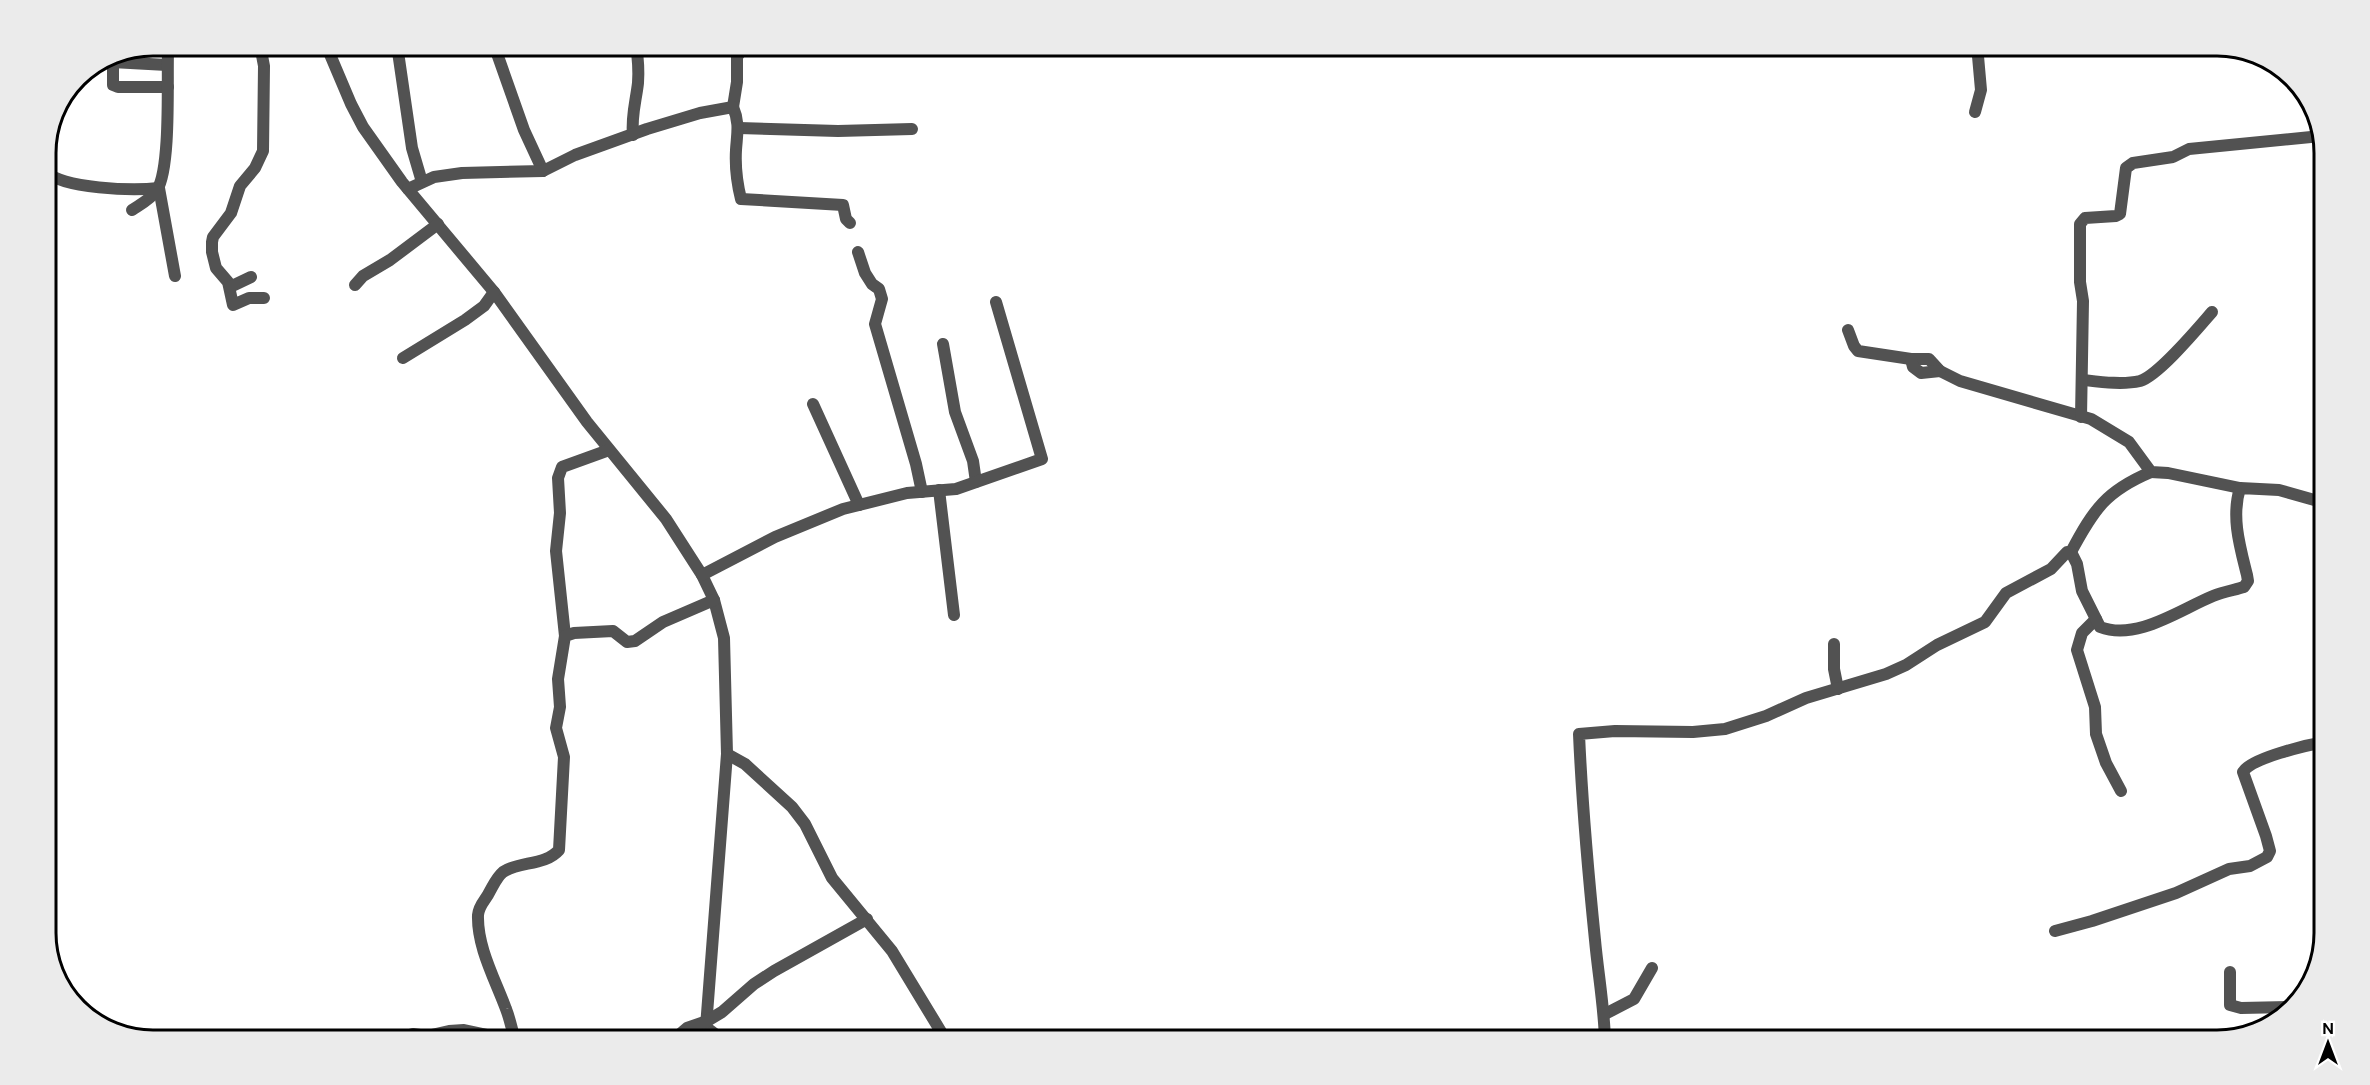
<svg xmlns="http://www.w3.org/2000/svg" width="2370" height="1085" font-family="'DM Sans',sans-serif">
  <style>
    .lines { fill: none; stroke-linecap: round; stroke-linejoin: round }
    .minor { stroke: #525252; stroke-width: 12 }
    .rim { fill: none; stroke: #000; stroke-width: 3 }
  </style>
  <rect width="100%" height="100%" fill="#fff"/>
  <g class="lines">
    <g class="minor">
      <polyline points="260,45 264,66 263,151 255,168 240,186 231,213 213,237 212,242 212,252 216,268 228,282 233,305 249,298 264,298"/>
      <polyline points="326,45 351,104 363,127 402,182 494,292 587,422 666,519 702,575 714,600 724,638 727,754 705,1040"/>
      <polyline points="397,45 412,148 422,182"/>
      <polyline points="494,45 524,130 543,171"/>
      <polyline points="102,60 112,62 167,65"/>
      <polyline points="113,62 113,85 118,87 168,87"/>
      <polyline points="733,107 737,82 737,57 745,45"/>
      <polyline points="1975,112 1981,90 1977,45"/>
      <polyline points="739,128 838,131 912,129"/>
      <path d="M633,135C631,116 636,101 638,83C639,70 638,58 636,45"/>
      <path d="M45,171C63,189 133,191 159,188L175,276"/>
      <path d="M408,189L434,177L462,173L543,171L575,155L647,129L700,113L733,107C740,123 737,134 736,150C735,167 737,183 741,199L843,205L846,219L850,223"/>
      <path d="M132,210C141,204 151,199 157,190C171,168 167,80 168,51L166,45"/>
      <polyline points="858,252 865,273 872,284 879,289 882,299 875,324 916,464 922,492"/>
      <polyline points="355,285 363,276 390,260 438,224"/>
      <polyline points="230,287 251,277"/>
      <polyline points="1848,330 1854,346 1858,351 1911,359 1929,359 1940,371 1960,381 2091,419 2129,442 2151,472 2168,473 2240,488"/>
      <polyline points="943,344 955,412 973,461 976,482"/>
      <polyline points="403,358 465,320 484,306 494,292"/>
      <polyline points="1911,359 1913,367 1921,373 1940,371"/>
      <path d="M2084,380C2101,382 2123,385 2140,381C2159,375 2198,328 2212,312"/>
      <polyline points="813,404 859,505"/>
      <polyline points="2081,417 2083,301 2080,282 2080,224 2085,218 2116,216 2120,214 2126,168 2133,163 2173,157 2189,149 2321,136"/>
      <polyline points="939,490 954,615"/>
      <path d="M2071,552C2094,509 2106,491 2151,472"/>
      <polyline points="702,575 775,537 843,509 907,493 956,489 1042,459 996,302"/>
      <polyline points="2096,619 2082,633 2077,650 2095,707 2096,734 2106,763 2121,791"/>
      <polyline points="565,636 556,551 560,513 558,478 562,467 609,450"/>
      <polyline points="1834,644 1834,669 1838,689"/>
      <polyline points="727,754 745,764 792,807 805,824 832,878 892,951 946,1040"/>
      <path d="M2055,931L2092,921L2176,893L2229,869L2250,866L2267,857L2270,851L2266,836L2243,772C2251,758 2307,745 2325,742"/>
      <polyline points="2230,972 2230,1005 2241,1008 2290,1007"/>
      <polyline points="1605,1014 1634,999 1652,968"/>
      <polyline points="707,1028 715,1034 719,1040"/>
      <polyline points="393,1040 413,1034 427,1036 449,1031 464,1030 510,1040"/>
      <path d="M515,1040C512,1030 510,1019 506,1009C495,979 477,947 478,915C479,904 486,900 490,891C494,884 497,877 503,872C519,861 545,866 559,850L564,757L556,728L560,707L558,679L565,636L574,633L613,631L627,642L635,641L663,622L714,600"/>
      <polyline points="673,1040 687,1028 707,1021 722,1012 754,984 774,971 867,919"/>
      <path d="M1605,1040C1604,1006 1598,973 1595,940C1588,871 1582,803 1579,734L1615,731L1693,732L1725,729L1766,716L1806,698L1886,674L1906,665L1937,645L1985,622L2006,593L2051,569L2067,552H2071L2077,564L2082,591L2100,627C2137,641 2179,610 2213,596C2223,592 2234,590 2244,587L2248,581L2247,575C2240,547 2231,517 2240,488L2279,490L2325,503"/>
    </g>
  </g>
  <path d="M0 0H2370V1085H0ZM153 56H2217A97 97 0 0 1 2314 153V933A97 97 0 0 1 2217 1030H153A97 97 0 0 1 56 933V153A97 97 0 0 1 153 56Z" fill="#ebebeb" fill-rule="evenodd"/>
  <path class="rim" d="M153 56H2217A97 97 0 0 1 2314 153V933A97 97 0 0 1 2217 1030H153A97 97 0 0 1 56 933V153A97 97 0 0 1 153 56Z"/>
  <g transform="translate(2328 1043)" stroke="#ffffff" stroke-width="4.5" paint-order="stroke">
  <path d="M0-4.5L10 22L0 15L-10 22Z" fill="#000000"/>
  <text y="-9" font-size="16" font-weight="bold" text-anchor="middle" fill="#000000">N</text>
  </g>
</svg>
